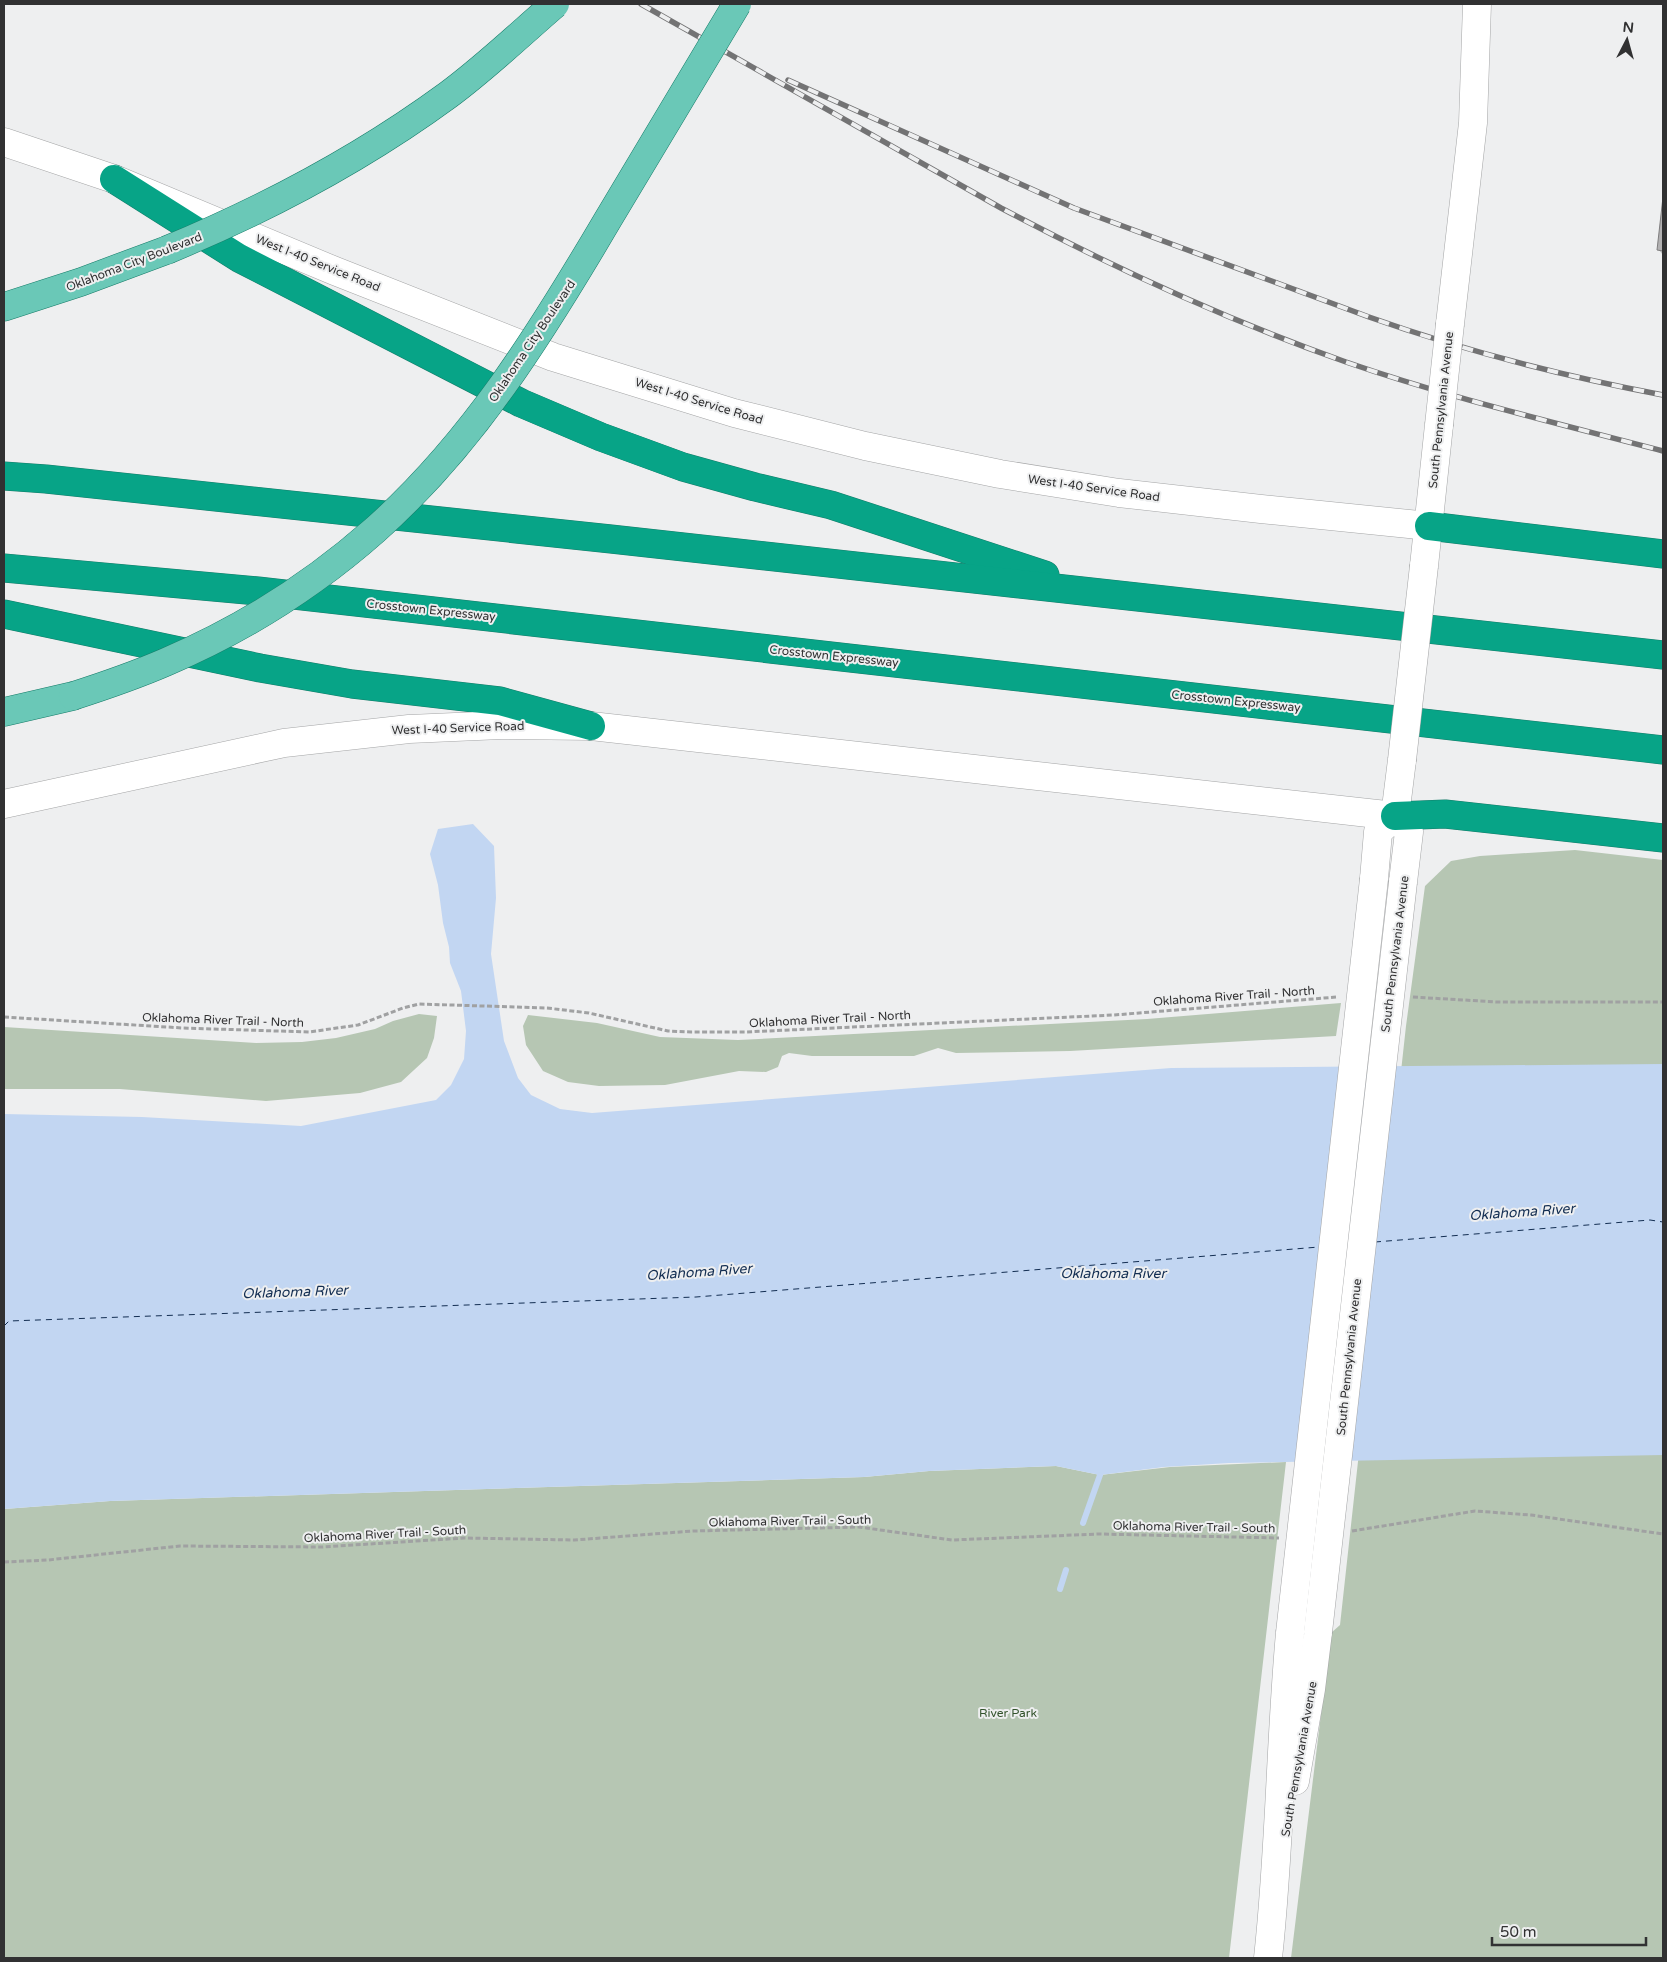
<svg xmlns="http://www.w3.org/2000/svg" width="1667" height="1962" font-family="'Varela Round',sans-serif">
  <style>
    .green { fill: #b6c6b3 }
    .water { fill: #c2d6f2 }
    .shadow { fill: #0003 }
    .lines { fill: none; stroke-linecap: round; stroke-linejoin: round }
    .stream { stroke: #c2d6f2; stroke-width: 6 }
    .ferry { stroke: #132e52; stroke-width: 1; stroke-dasharray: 6 5; stroke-linecap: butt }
    .building { fill: #b2b1b2; stroke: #7e7d7e }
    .secondary-casing { stroke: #a4a5a6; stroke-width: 29 }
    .primary-casing { stroke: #167c69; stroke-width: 29 }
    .highway-casing { stroke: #167c69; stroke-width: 29 }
    .path { stroke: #a0a1a2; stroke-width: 3; stroke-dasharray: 5 2.5; stroke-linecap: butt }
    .secondary { stroke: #fff; stroke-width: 28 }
    .primary { stroke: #6ac8b7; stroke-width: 28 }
    .highway { stroke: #07a487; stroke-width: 28 }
    .rail-casing { stroke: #737374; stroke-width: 5.5 }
    .rail { stroke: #eeeff0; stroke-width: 4; stroke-dasharray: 11; stroke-linecap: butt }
    .secondary-bridge-casing { stroke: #a4a5a6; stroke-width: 29; stroke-linecap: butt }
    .primary-bridge-casing { stroke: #167c69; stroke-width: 29; stroke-linecap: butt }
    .secondary-bridge { stroke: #fff; stroke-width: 28 }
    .primary-bridge { stroke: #6ac8b7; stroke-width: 28 }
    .labels { text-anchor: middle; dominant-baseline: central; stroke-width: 4; stroke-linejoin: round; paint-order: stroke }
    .street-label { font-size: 12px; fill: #313132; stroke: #eeeff0 }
    .park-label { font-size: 12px; fill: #33532c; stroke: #eeeff0 }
    .water-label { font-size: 14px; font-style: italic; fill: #132e52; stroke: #eeeff0 }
  </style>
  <rect width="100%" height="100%" fill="#eeeff0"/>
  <g class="green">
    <polygon points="1575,850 1663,860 1663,1958 1291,1958 1331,1633 1340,1625 1406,1026 1425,886 1451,861 1480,856"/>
    <polygon points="1341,1003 1336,1036 1070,1051 956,1053 938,1048 914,1056 812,1056 789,1053 782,1056 778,1067 766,1072 739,1071 665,1085 599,1086 568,1082 543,1071 526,1045 523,1026 528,1015 597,1023 660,1037 738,1040 1147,1019"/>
    <polygon points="419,1014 437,1016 434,1038 427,1058 401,1082 360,1093 266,1101 120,1089 4,1089 4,1027 256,1043 302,1042 336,1038 375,1029 393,1021"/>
    <polygon points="1286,1462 1229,1958 4,1958 4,1509 110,1501 864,1477 929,1471 1056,1466 1100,1475 1170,1467"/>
  </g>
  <polygon class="water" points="473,824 494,846 496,898 491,954 504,1041 518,1078 531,1095 560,1109 592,1113 1171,1068 1663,1064 1663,1455 1229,1463 1164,1467 1100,1475 1056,1466 929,1471 864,1477 110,1501 4,1509 4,1114 142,1117 301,1126 436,1100 451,1085 464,1059 466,1031 461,991 450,963 449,947 443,923 438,885 430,854 438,829"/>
  <polygon class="shadow" points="1663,208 1663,255 1659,250"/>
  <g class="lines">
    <g class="stream">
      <polyline points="1083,1523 1100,1475"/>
      <polyline points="1060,1589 1066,1570"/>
    </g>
    <g class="ferry">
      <polyline points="1375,1242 1650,1220 1663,1222"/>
      <polyline points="4,1326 9,1321 696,1297 1319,1247"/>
    </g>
  </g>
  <polygon class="building" points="1663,197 1663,251 1657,250"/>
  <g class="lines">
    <defs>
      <g id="secondary">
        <polyline points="4,142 114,179 335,271 553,357 734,413 865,446 1000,474 1119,493 1261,509 1429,526"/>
        <polyline points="1450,324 1473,123 1477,4"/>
        <polyline points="1424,566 1439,425"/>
        <polyline points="4,804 284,743 409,729 501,725 591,726 1395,816"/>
        <polyline points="1395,816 1409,832 1403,882"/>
        <polyline points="1374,879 1378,832 1395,816 1402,760"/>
        <polyline points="1295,1781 1311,1689 1318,1632"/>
        <path d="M1268,1958C1280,1850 1280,1742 1290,1633"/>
      </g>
      <g id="primary">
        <polyline points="4,307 81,282 167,250"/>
        <polyline points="4,712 73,696"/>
      </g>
      <g id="highway">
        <polyline points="114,179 239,258 521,403 601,437 683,467 755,487 831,505 1045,575"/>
        <polyline points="4,476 46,479 611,539 1663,655"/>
        <polyline points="1429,526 1663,554"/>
        <polyline points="4,568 258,591 1663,750"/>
        <polyline points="4,614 260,668 352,684 500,701 591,726"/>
        <polyline points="1395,816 1445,814 1663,838"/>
      </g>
    </defs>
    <use href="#secondary" class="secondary-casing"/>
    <use href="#primary" class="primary-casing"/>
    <use href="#highway" class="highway-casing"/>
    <g class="path">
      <polyline points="1413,997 1497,1002 1663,1002"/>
      <polyline points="4,1017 183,1028 309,1032 358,1025 403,1008 419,1004 547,1008 589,1013 668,1031 691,1032 746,1032 1114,1015 1337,997"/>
      <polyline points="1352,1531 1475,1511 1531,1515 1663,1534"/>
      <polyline points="4,1562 48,1560 180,1546 322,1547 464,1538 574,1540 693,1531 859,1527 952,1540 1099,1534 1279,1538"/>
    </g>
    <use href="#secondary" class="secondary"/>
    <use href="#primary" class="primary"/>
    <use href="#highway" class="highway"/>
    <defs>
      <g id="rail">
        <path d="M641,4L1001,208C1112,267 1227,320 1346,362C1450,398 1557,423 1663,451"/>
        <path d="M788,80L1074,208L1369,317C1465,351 1563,376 1663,395"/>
      </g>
    </defs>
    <use href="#rail" class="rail-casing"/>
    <use href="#rail" class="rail"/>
    <defs>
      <g id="secondary-bridge">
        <polyline points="1439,425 1450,324"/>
        <polyline points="1402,760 1424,566"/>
        <polyline points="1318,1632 1403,882"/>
        <polyline points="1290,1633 1374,879"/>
      </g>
      <g id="primary-bridge">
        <path d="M167,250C266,209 362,158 448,95C486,67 520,34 555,4"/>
        <path d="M73,696C104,686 136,675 166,662C241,630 314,584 375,530C473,443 541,333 607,221C650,149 694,76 737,4"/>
      </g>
    </defs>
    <use href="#secondary-bridge" class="secondary-bridge-casing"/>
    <use href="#primary-bridge" class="primary-bridge-casing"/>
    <use href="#secondary-bridge" class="secondary-bridge"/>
    <use href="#primary-bridge" class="primary-bridge"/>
  </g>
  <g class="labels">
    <g class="street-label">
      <text transform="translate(134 262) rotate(-21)">Oklahoma City Boulevard</text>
      <text transform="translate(318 263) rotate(22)">West I-40 Service Road</text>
      <text transform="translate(532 341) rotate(-56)">Oklahoma City Boulevard</text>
      <text transform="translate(699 401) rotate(17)">West I-40 Service Road</text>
      <text transform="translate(1441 410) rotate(-84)">South Pennsylvania Avenue</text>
      <text transform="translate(1094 488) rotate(8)">West I-40 Service Road</text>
      <text transform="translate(431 610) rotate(6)">Crosstown Expressway</text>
      <text transform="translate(834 656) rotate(6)">Crosstown Expressway</text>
      <text transform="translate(1236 701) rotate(6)">Crosstown Expressway</text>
      <text transform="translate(458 728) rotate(-2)">West I-40 Service Road</text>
      <text transform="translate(1395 954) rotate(-83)">South Pennsylvania Avenue</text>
      <text transform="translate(1234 996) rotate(-4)">Oklahoma River Trail - North</text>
      <text transform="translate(830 1019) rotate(-3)">Oklahoma River Trail - North</text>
      <text transform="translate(223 1020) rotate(2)">Oklahoma River Trail - North</text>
      <text transform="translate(1349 1357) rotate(-84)">South Pennsylvania Avenue</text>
      <text transform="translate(790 1521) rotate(-1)">Oklahoma River Trail - South</text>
      <text transform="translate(1194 1527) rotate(1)">Oklahoma River Trail - South</text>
      <text transform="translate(385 1534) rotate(-3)">Oklahoma River Trail - South</text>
      <text transform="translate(1299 1759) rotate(-80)">South Pennsylvania Avenue</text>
    </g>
    <g class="park-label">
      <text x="1008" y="1713">River Park</text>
    </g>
    <g class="water-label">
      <text transform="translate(1522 1212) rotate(-4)">Oklahoma River</text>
      <text transform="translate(699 1272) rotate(-4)">Oklahoma River</text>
      <text x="1113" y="1273">Oklahoma River</text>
      <text transform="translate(295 1292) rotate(-2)">Oklahoma River</text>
    </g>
  </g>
  <rect width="1667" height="1962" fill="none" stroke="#313132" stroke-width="10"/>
  <g transform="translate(1627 40) rotate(6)" stroke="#eeeff0" stroke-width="4" paint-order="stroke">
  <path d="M0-4L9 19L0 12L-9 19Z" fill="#313132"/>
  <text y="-8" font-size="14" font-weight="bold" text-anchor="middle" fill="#313132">N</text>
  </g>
  <path d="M1492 1937v8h154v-8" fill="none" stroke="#313132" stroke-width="2.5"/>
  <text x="1500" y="1937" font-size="15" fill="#313132" stroke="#eeeff0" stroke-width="4" paint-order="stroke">50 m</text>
</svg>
